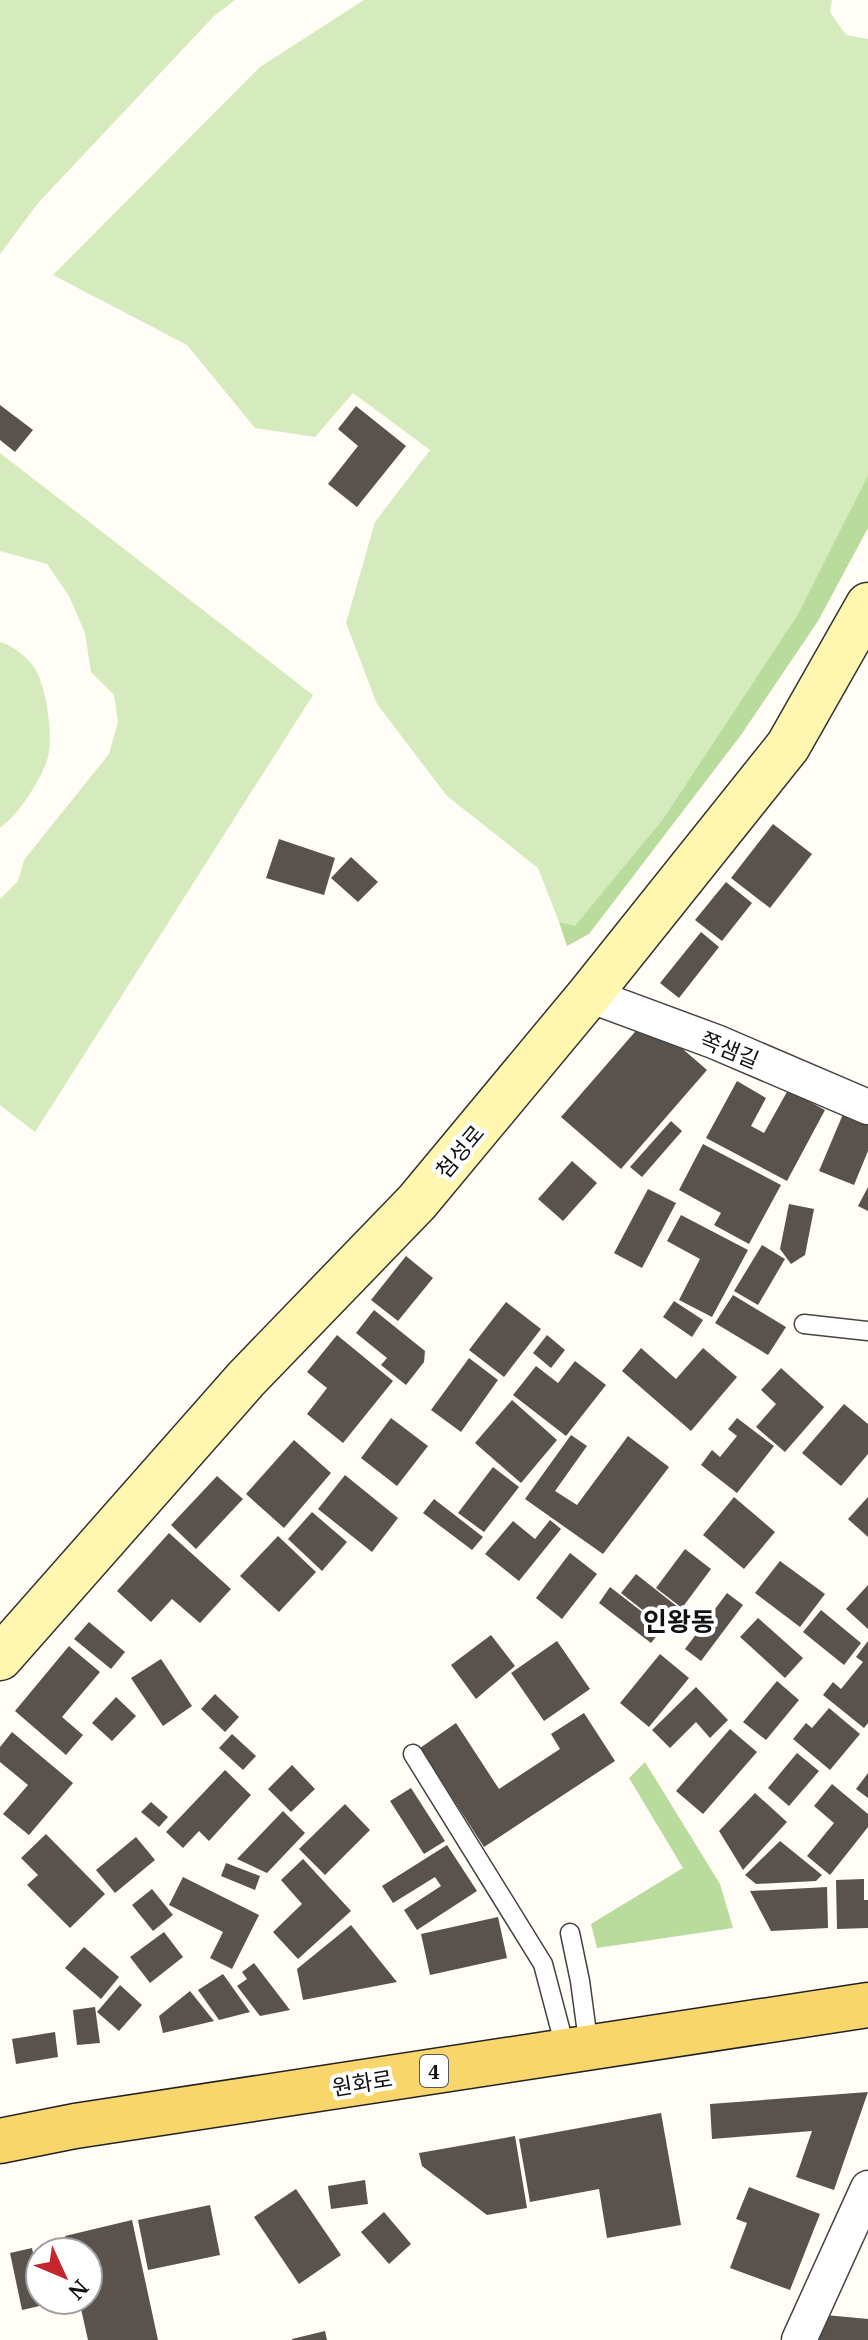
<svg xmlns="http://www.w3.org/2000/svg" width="868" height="2340" font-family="'Noto Serif','Noto Sans KR',serif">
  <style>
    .green { fill: #d5ebbd }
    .forest { fill: #b9dc9c }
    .building { fill: #5a524d }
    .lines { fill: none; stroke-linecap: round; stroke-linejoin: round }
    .lane-casing { stroke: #444; stroke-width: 21 }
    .street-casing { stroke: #444; stroke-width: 37 }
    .secondary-casing { stroke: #333; stroke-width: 47 }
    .primary-casing { stroke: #222; stroke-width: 47 }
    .lane { stroke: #fff; stroke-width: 18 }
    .street { stroke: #fff; stroke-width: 34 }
    .secondary { stroke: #fff6b0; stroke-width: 44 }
    .primary { stroke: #f9d66b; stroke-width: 44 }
    .labels { text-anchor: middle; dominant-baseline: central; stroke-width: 8; stroke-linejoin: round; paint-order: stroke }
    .shield { fill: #fff; stroke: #585858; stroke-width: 2 }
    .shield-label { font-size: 20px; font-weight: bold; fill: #111 }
    .street-label { font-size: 22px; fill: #111; stroke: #fff }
    .quarter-label { font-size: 26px; font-weight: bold; fill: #111; stroke: #fff }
  </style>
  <rect width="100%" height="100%" fill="#fffdf5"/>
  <g class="green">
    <polygon points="0,0 235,0 214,16 38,203 0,254"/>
    <polygon points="364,0 832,0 830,12 846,35 868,39 868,475 798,614 663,819 575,927 559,922 538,868 447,796 377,704 346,623 375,522 430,450 353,393 315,437 255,428 187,345 53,275 260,67"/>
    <polygon points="0,453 313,695 35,1132 0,1105 0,899 18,881 24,860 109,754 118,722 114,695 91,672 85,633 69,596 47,564 0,551"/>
    <path d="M0,642C12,645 27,657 34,667C47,686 55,743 46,763C38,784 18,815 0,828Z"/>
  </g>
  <g class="forest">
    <polygon points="868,475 868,528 818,621 741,735 589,934 567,946 559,922 575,926 663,819 798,614"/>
    <polygon points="645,1762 720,1884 733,1928 597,1948 591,1924 683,1868 629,1778"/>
  </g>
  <g class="building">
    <polygon points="0,405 33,430 15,452 0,440"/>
    <polygon points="356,406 406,446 357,507 328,484 358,446 338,429"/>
    <polygon points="773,824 812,854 770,908 731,878"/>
    <polygon points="279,839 335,858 324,895 266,878"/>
    <polygon points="351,857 378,882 358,902 331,878"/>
    <polygon points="726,882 752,903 722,941 695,920"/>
    <polygon points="701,932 719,947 679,998 660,983"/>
    <polygon points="647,1018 707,1070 621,1169 561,1117"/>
    <polygon points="737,1081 766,1098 751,1126 764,1133 788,1090 825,1110 787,1181 706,1138"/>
    <polygon points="846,1107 868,1116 868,1151 854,1185 819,1171"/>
    <polygon points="671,1121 682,1131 642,1177 630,1167"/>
    <polygon points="703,1144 781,1185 749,1244 714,1225 721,1213 679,1190"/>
    <polygon points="572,1161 597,1183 563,1221 538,1199"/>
    <polygon points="868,1187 868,1211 858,1206"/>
    <polygon points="648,1189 676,1203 642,1268 614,1253"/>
    <polygon points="789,1204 814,1209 805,1255 791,1264 780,1249"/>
    <polygon points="681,1215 748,1250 712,1317 679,1300 700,1259 667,1241"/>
    <polygon points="762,1245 785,1259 758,1305 734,1291"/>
    <polygon points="406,1256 433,1278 398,1321 371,1300"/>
    <polygon points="733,1295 786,1327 768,1355 715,1323"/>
    <polygon points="674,1301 703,1320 692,1337 663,1317"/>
    <polygon points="506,1302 541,1329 504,1377 469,1350"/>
    <polygon points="374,1310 425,1351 424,1362 406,1385 381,1365 387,1358 356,1333"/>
    <polygon points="337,1335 393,1381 343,1443 307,1414 327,1388 307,1372"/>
    <polygon points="547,1335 565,1350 551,1368 533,1353"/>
    <polygon points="641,1348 676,1379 703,1348 737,1377 691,1431 622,1371"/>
    <polygon points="469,1358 498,1380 461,1432 431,1410"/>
    <polygon points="575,1361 606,1385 566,1436 513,1395 536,1366 558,1383"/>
    <polygon points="781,1368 824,1407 785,1452 756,1427 776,1404 761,1390"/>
    <polygon points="512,1400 557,1440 521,1483 475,1443"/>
    <polygon points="844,1404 868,1424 868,1454 841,1486 802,1453"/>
    <polygon points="391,1418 428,1446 397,1486 361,1458"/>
    <polygon points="737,1418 774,1446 737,1493 701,1465 712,1450 720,1457 737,1436 728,1429"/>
    <polygon points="571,1435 587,1446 555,1491 577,1505 628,1436 669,1467 603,1554 525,1499"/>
    <polygon points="294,1440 331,1473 284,1528 246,1494"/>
    <polygon points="493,1467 519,1487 484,1532 458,1513"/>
    <polygon points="345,1475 398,1518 372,1552 318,1509"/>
    <polygon points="217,1476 243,1499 196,1549 171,1525"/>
    <polygon points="734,1497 775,1532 744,1569 703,1535"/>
    <polygon points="868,1497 868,1537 848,1519"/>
    <polygon points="434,1499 483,1537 472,1550 423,1513"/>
    <polygon points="312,1512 347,1542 322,1571 288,1539"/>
    <polygon points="550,1520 561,1529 519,1581 485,1554 513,1521 535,1539"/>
    <polygon points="169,1533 231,1589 200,1623 172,1599 151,1622 117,1591"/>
    <polygon points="278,1536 316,1572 279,1612 240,1576"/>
    <polygon points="685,1549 711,1569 682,1608 656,1588"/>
    <polygon points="570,1553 597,1574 562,1619 536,1598"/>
    <polygon points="780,1561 825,1594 800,1627 755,1593"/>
    <polygon points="636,1574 688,1615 673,1634 621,1593"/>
    <polygon points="868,1585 868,1629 846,1609"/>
    <polygon points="610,1587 663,1628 651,1643 599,1603"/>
    <polygon points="727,1593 743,1605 701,1661 685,1649"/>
    <polygon points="821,1610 861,1643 844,1665 803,1632"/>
    <polygon points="758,1618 803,1658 785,1678 740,1637"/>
    <polygon points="89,1622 125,1652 111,1669 74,1639"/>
    <polygon points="491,1635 515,1666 476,1699 451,1665"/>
    <polygon points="557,1641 590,1689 544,1721 511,1673"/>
    <polygon points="868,1641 868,1723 864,1728 823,1695 833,1682 841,1689 863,1662 856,1657"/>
    <polygon points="69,1646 100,1672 62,1717 83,1735 66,1755 15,1711"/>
    <polygon points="660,1654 689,1678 649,1727 620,1703"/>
    <polygon points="161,1659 192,1706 163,1726 131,1678"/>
    <polygon points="777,1681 799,1700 766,1740 743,1722"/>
    <polygon points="696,1687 728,1720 710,1738 696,1722 670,1748 652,1730"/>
    <polygon points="215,1694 239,1717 225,1732 201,1709"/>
    <polygon points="116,1697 136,1716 112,1741 92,1723"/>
    <polygon points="829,1708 860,1734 830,1770 793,1739 806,1723 812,1728"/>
    <polygon points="584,1713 615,1761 484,1847 420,1748 456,1723 499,1789 560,1749 551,1734"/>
    <polygon points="730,1729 757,1752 703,1814 676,1791"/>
    <polygon points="12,1732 73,1783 29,1835 3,1814 28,1785 0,1762 0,1747"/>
    <polygon points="232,1734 256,1756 243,1770 219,1748"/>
    <polygon points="797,1753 819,1771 789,1806 768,1788"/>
    <polygon points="292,1765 315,1789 291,1812 268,1789"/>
    <polygon points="225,1770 251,1795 209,1841 199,1831 183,1848 166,1832"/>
    <polygon points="868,1773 868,1798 856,1789"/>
    <polygon points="832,1784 868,1814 868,1827 830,1875 807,1856 834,1823 814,1806"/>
    <polygon points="411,1788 445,1841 424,1854 390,1801"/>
    <polygon points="755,1793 787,1822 743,1870 719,1831"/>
    <polygon points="151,1802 168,1817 159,1827 141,1812"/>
    <polygon points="345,1804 370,1830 325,1875 299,1849"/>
    <polygon points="283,1811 305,1833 267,1873 237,1859"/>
    <polygon points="46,1834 105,1894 70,1928 27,1885 38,1875 21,1858"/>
    <polygon points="136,1837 155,1860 115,1893 96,1870"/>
    <polygon points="780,1841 822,1875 816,1881 756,1884 745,1875"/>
    <polygon points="447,1845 477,1891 417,1930 404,1910 441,1886 435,1877 393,1903 382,1886"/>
    <polygon points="303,1859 351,1911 298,1959 273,1932 302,1904 281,1880"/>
    <polygon points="226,1863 260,1876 255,1890 221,1876"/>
    <polygon points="183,1877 259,1915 232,1969 210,1958 223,1932 169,1905"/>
    <polygon points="864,1879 864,1900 868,1900 868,1928 837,1929 836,1880"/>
    <polygon points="827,1887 828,1928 771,1931 750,1891"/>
    <polygon points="152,1889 173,1915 153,1931 132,1905"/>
    <polygon points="498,1917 507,1958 430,1975 421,1934"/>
    <polygon points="351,1925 397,1982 303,2000 297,1969"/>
    <polygon points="164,1932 183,1957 150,1983 130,1957"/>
    <polygon points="84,1947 119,1977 101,1999 65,1968"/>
    <polygon points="254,1963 290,2010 260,2016 237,1986 247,1979 242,1972"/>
    <polygon points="223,1974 250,2012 219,2020 198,1990"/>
    <polygon points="120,1985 142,2005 119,2031 97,2012"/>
    <polygon points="190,1991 214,2021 163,2033 159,2016"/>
    <polygon points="95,2007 100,2043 77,2045 73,2010"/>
    <polygon points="55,2032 58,2057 16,2064 12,2039"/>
    <polygon points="868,2092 834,2190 796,2177 812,2131 712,2139 710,2104"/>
    <polygon points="661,2113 681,2225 607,2238 599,2189 530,2202 519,2139"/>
    <polygon points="515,2136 527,2208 487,2215 422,2166 419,2153"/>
    <polygon points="365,2180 368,2204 331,2209 328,2186"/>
    <polygon points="749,2187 820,2214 790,2290 730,2268 747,2223 736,2219"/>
    <polygon points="296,2189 341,2255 299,2284 254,2217"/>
    <polygon points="210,2205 220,2255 148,2270 138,2220"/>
    <polygon points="384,2212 411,2244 389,2264 361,2232"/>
    <polygon points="132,2220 158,2340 88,2340 79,2300 88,2300 88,2252 69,2252 65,2236"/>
    <polygon points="32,2248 40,2286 40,2300 43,2300 44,2305 22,2310 10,2253"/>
    <polygon points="815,2314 868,2319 868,2340 813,2340"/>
    <polygon points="325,2331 327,2340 292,2340 292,2339"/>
  </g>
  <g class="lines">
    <defs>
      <g id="lane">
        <polyline points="804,1324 868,1331"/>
        <polyline points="413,1754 543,1964 566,2051"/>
        <polyline points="570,1933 580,1981 589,2048"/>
      </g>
      <g id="street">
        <polyline points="589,995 716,1042 868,1107"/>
        <polyline points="799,2340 868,2188"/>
      </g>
      <polyline id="secondary" points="0,1658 246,1379 417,1202 589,995 788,746 868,605"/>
      <polyline id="primary" points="0,2141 75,2126 868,2005"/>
    </defs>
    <use href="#lane" class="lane-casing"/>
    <use href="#street" class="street-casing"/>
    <use href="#secondary" class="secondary-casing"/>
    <use href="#primary" class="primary-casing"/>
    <use href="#lane" class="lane"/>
    <use href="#street" class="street"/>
    <use href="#secondary" class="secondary"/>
    <use href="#primary" class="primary"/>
  </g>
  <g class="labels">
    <rect class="shield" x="420" y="2055" width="28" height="32" rx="6"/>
    <g class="shield-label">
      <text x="434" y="2071">4</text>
    </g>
    <g class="street-label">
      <text transform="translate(730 1049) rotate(22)">쪽샘길</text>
      <text transform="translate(459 1151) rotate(-50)">첨성로</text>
      <text transform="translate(362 2082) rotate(-9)">원화로</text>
    </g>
    <g class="quarter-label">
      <text x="679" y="1621">인왕동</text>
    </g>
  </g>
  <g transform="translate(64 2276) rotate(134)"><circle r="38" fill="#ffffff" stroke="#a0a0a0" stroke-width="2"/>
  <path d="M0-6L14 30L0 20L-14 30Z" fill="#c4262e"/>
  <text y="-12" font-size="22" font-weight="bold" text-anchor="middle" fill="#111111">N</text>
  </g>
</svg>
